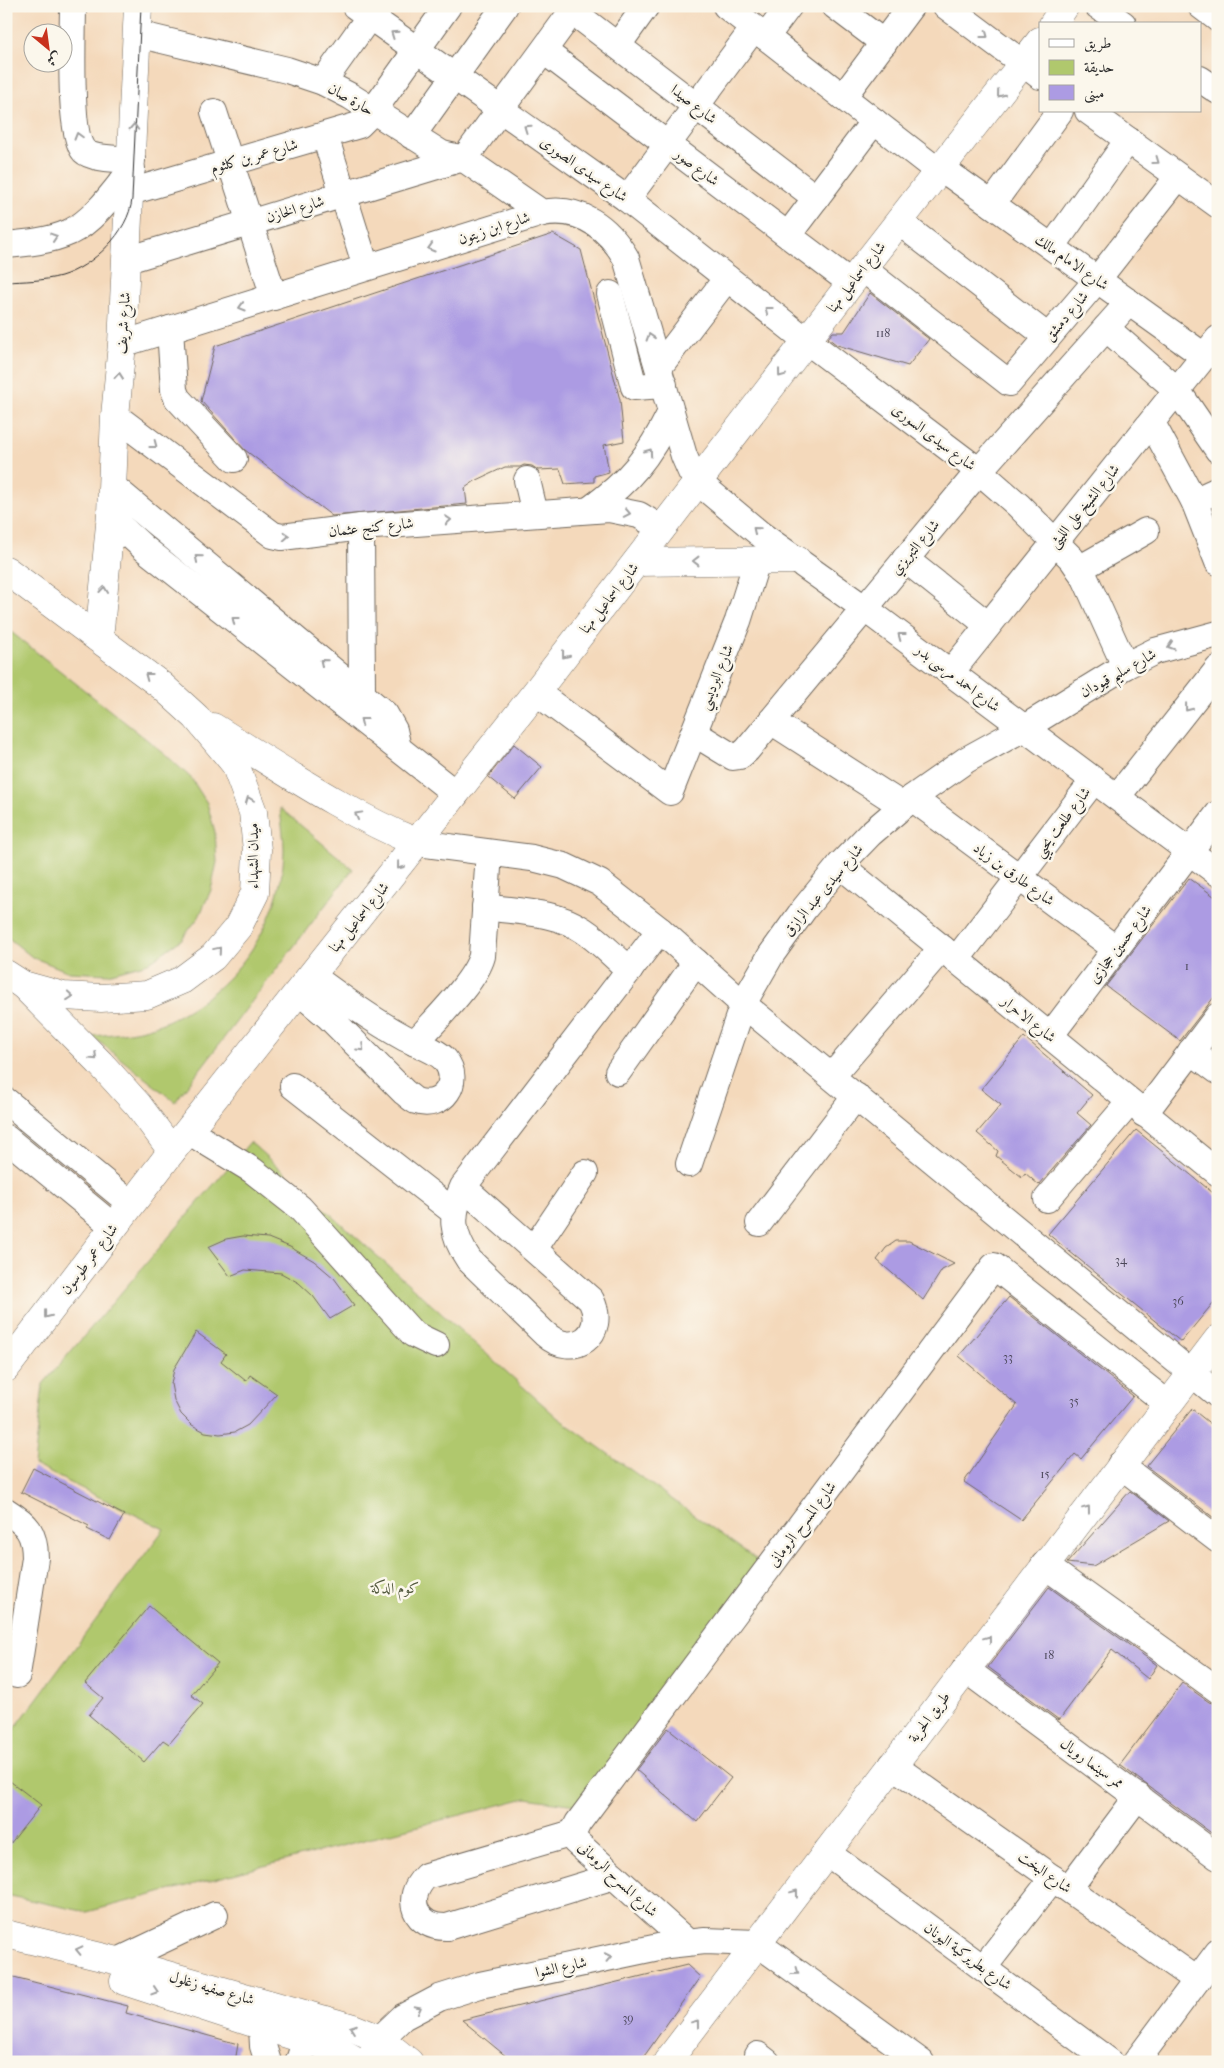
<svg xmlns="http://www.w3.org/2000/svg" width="1224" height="2068" font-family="'IM FELL French Canon',Amiri,serif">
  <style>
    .green { fill: #b0c86d; stroke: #6e7a4c }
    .building { fill: #ac9be3 }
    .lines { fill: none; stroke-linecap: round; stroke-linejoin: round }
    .minor-casing { stroke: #71685d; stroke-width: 28 }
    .major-casing { stroke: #71685d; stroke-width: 29 }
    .minor { stroke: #fff; stroke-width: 26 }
    .major { stroke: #fff; stroke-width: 28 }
    .tram { stroke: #2b2b2b; stroke-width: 1 }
    .oneway { stroke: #a0a0a0 }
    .labels { text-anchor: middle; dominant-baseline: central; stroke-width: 5; stroke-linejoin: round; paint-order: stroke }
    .number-label { font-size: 12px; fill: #4b4759 }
    .street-label { font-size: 15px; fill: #2b2b2b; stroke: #fbf7ec }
    .park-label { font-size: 15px; fill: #535a3f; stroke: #fbf7ec }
  </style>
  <rect width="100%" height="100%" fill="#fbf7ec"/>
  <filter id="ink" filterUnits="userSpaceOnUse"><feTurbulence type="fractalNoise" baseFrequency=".02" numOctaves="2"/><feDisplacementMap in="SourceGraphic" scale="10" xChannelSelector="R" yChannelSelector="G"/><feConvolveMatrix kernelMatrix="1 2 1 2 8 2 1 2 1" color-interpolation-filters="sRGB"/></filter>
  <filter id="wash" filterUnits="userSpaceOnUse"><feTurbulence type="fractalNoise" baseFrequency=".0096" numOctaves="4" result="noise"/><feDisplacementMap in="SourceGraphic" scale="20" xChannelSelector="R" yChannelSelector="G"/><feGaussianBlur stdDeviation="1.12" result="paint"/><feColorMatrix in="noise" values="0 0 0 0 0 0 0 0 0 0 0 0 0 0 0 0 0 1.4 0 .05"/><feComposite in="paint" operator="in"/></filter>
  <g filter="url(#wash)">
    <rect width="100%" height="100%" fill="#f4d9bb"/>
    <g class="green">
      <polygon points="6,628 165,754 191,778 207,803 215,832 217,862 211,890 199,917 181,940 148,963 108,974 69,972 32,957 6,936"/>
      <path d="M280,808L353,869L175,1102L92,1036C116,1034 141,1032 163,1023C232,993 282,926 284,850C284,836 281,822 280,808Z"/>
      <polygon points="250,1142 558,1418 760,1562 583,1806 526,1798 87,1912 6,1895 6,1740 164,1529 34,1465 43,1384"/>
    </g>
    <g id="blocks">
      <g class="building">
        <polygon points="553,234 581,250 620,400 624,441 604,445 609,472 594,476 594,482 565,484 560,469 538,470 532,466 524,465 520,467 505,467 475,481 465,488 467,504 332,516 245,450 201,401 215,346"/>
        <polygon points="870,293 929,339 908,366 837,345 828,338 833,332 844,332"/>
        <polygon points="514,744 542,767 515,799 488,777"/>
        <polygon points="1189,878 1218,899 1218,992 1180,1041 1106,986"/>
        <polygon points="1024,1037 1092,1095 1077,1113 1091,1125 1039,1185 1025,1173 1022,1177 996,1156 998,1151 977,1133 1001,1105 981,1089"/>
        <polygon points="1136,1130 1218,1197 1218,1297 1181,1342 1048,1234"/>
        <polygon points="243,1236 268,1238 290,1247 314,1261 334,1278 354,1305 330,1319 313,1296 299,1283 281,1273 245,1270 230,1276 208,1247 226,1239"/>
        <polygon points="896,1241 909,1241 954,1264 942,1270 923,1300 877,1260 886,1248"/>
        <polygon points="1009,1297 1133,1396 1081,1459 1075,1454 1021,1520 964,1482 1017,1405 959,1356"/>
        <polygon points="196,1332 226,1354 221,1361 246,1381 250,1375 277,1394 248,1425 235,1432 220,1434 205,1432 192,1425 181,1414 174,1400 171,1384 174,1369"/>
        <polygon points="1192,1409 1218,1430 1218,1521 1146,1466"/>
        <polygon points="33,1468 124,1515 110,1540 87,1529 89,1526 21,1492"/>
        <polygon points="1130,1491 1169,1521 1093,1566 1067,1563"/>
        <polygon points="1049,1587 1157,1665 1148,1679 1112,1650 1059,1720 988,1667"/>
        <polygon points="149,1606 218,1663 191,1695 203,1704 169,1744 163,1740 144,1762 89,1715 103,1698 85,1683"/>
        <polygon points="1182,1683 1209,1702 1218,1705 1218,1838 1120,1765"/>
        <polygon points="668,1728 731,1778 697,1822 636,1770"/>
        <polygon points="6,1778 41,1805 6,1849"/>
        <polygon points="687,1965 700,1977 640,2062 513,2062 462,2020"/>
        <polygon points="6,1975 128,2006 126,2013 238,2044 235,2062 6,2062"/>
      </g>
    </g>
  </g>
  <g filter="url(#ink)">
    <use href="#blocks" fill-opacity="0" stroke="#71685d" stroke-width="1"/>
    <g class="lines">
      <defs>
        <g id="minor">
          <path d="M73,6C73,33 68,134 84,151C92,159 120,159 132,160"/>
          <polyline points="355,6 627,199 807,341 979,471 1018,505 1072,559 1085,578 1125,666"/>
          <polyline points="726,6 938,171"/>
          <polyline points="835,6 884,43"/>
          <polyline points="946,6 1040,76"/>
          <polyline points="1098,6 1123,24"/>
          <polyline points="1201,6 1218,19"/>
          <polyline points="572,11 816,198"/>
          <polyline points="137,34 287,70 323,82 350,96 442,154 464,159 542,213"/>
          <polyline points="766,37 789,6"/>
          <polyline points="618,45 646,6"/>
          <polyline points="544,51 851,283"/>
          <polyline points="1200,79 1218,91"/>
          <polyline points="323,82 377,6"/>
          <polyline points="843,97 911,6"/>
          <polyline points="1088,111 1218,205"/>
          <polyline points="214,112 274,297"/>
          <polyline points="325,136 366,267"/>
          <polyline points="412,136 505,6"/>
          <polyline points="464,159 576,6"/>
          <polyline points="941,168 1204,356"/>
          <polyline points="130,192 359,125 373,111 448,6"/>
          <polyline points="627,199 754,28"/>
          <polyline points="992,204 1060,111"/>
          <polyline points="899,222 1048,337"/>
          <polyline points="788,235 874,121"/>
          <path d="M6,245C28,243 50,241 70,232C95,220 115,190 132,169"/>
          <polyline points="1052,247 1128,140"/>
          <polyline points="127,260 463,158"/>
          <polyline points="862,268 1009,383 1097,280 1178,177"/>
          <polyline points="610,294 634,387 664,385"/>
          <polyline points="1106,328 1177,390 1218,450"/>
          <polyline points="170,329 174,390 177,398 234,459"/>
          <path d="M122,344L542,213C580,206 608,227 626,258L684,456L691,472L698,482L760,534L864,608L1218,873"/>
          <polyline points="659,367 727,278"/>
          <polyline points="115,416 273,535 282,537 361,527 609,509 639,515 662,529"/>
          <polyline points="1152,423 1194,501 1218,562"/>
          <polyline points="527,480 535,514"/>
          <polyline points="112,486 385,714 394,730 398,748"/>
          <polyline points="1194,501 1218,490"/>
          <path d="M589,510C630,481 649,457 671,412"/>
          <polyline points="111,514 121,527 145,549 456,794"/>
          <polyline points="361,527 362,694"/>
          <polyline points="905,559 988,625"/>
          <polyline points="1079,569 1146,531"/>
          <polyline points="951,672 1218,339"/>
          <polyline points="536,692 670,792 738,621 757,561"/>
          <polyline points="771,721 903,806"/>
          <polyline points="694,733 733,757 740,756 747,750 979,471 1129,302"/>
          <polyline points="1117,797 1218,669"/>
          <polyline points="912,798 1116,949"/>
          <polyline points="418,843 532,858 564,866 600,883 660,930 743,1004 1218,1395"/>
          <polyline points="840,865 1218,1173"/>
          <path d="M485,907C517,912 555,911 583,930C600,941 614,957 630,970"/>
          <polyline points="956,960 1094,780"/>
          <path d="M299,992L329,1017L404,1092C408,1095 412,1099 416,1101C443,1110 462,1081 445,1060C438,1051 415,1043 405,1038C372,1020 342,998 312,976"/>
          <polyline points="1050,1036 1218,814"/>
          <path d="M415,1043C434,1021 475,982 482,956L489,853"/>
          <polyline points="1191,1051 1218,1071"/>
          <polyline points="618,1072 696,962"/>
          <polyline points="832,1076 942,948"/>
          <polyline points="293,1086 454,1212"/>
          <polyline points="6,1101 131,1204"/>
          <polyline points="1144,1114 1218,1016"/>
          <polyline points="188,1131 252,1170 300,1208 413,1334 436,1345"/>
          <polyline points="6,1138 114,1227"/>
          <polyline points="689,1164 743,1004 771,955 804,909 840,865 870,834 912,798 966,760 1024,728 1125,666 1155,651 1218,634"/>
          <path d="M463,1187L591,1300C608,1334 574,1360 545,1334L469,1260C451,1234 450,1215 463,1187L660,930"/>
          <polyline points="1047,1199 1130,1102"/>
          <polyline points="759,1223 856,1096"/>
          <polyline points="534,1249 585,1173"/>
          <polyline points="1120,1465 1218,1540"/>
          <path d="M6,1511C27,1524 35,1532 35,1558L17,1675"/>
          <polyline points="1044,1565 1218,1690"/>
          <polyline points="965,1669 1218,1857"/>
          <polyline points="892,1765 1197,1980"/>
          <path d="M573,1833L426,1876C403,1898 415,1928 447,1927L614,1876"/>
          <polyline points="826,1852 1110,2062"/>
          <polyline points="1069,1888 1138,1796"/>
          <polyline points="687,1942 575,1841 573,1833 578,1823 994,1266 1168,1404"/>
          <polyline points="118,1961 215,1915"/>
          <polyline points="984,1967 1053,1878"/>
          <polyline points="262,2026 263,2046 268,2062"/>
          <polyline points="758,2055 767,2062"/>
          <path d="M298,2062C305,2048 304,2034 303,2018"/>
          <polyline points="367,2062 380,2039 403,2017 439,1998 480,1985 668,1945 705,1941 757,1943 921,2062"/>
          <polyline points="1136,2062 1218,1952"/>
        </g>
        <g id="major">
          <polyline points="1053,24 1065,6"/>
          <polyline points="637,562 797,560"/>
          <polyline points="6,570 162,686 196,717 235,764 253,812 257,850 255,893 238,927 213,957 182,980 147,995 101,998 63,996 23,985 6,974"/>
          <polyline points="99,639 111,514 115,416 122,344 138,6"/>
          <path d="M213,727C280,768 345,813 418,843"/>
          <polyline points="23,985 100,1063 138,1105 172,1151"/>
          <polyline points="6,1368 172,1151 536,692 851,283 1040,41"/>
          <polyline points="6,1934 118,1961 353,2028 380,2039 409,2062"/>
          <polyline points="124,1981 337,2050 359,2062"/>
          <polyline points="667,2062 1218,1339"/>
        </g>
      </defs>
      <use href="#minor" class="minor-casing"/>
      <use href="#major" class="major-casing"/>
      <use href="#minor" class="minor"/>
      <use href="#major" class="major"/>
      <path class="tram" d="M6,282C24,281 43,281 61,276C92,267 129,232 132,199L141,6"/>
    </g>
    <defs><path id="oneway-chevron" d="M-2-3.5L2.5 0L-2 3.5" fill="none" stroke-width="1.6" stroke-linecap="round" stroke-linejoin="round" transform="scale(1.25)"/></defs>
    <g class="oneway">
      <use href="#oneway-chevron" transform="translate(394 34) rotate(-145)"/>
      <use href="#oneway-chevron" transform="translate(985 35) rotate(37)"/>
      <use href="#oneway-chevron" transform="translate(1000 94) rotate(129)"/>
      <use href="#oneway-chevron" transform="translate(134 127) rotate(-87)"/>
      <use href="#oneway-chevron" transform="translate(527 128) rotate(-145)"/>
      <use href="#oneway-chevron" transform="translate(78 136) rotate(-106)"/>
      <use href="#oneway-chevron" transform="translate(1156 161) rotate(36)"/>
      <use href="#oneway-chevron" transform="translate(54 237) rotate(-18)"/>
      <use href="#oneway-chevron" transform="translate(431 248) rotate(163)"/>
      <use href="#oneway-chevron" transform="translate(242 307) rotate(163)"/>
      <use href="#oneway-chevron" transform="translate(768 310) rotate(-142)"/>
      <use href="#oneway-chevron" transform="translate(650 337) rotate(-107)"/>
      <use href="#oneway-chevron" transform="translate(781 374) rotate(127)"/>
      <use href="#oneway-chevron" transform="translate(119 376) rotate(-85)"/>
      <use href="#oneway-chevron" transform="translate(154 445) rotate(37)"/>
      <use href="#oneway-chevron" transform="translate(649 452) rotate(-55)"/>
      <use href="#oneway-chevron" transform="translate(627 513) rotate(11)"/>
      <use href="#oneway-chevron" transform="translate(448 520) rotate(-4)"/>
      <use href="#oneway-chevron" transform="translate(756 530) rotate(-141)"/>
      <use href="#oneway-chevron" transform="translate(286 536) rotate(-3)"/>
      <use href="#oneway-chevron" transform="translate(198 558) rotate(-140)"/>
      <use href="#oneway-chevron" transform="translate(696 561) rotate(180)"/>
      <use href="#oneway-chevron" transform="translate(104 590) rotate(-84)"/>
      <use href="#oneway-chevron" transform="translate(235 620) rotate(-142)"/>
      <use href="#oneway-chevron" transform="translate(901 636) rotate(-143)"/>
      <use href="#oneway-chevron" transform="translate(1171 646) rotate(162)"/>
      <use href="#oneway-chevron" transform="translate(565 655) rotate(128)"/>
      <use href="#oneway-chevron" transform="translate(323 662) rotate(-140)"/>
      <use href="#oneway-chevron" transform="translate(148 676) rotate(-143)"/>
      <use href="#oneway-chevron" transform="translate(1188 708) rotate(128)"/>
      <use href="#oneway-chevron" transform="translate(363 721) rotate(-142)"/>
      <use href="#oneway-chevron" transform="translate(249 800) rotate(-111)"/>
      <use href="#oneway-chevron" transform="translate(358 815) rotate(-151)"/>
      <use href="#oneway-chevron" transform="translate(400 866) rotate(129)"/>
      <use href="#oneway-chevron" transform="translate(218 950) rotate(-50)"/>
      <use href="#oneway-chevron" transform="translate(70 996) rotate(5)"/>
      <use href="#oneway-chevron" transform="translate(361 1048) rotate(44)"/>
      <use href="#oneway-chevron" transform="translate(94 1057) rotate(44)"/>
      <use href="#oneway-chevron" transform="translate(47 1315) rotate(128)"/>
      <use href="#oneway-chevron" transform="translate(1087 1509) rotate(-53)"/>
      <use href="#oneway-chevron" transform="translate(988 1639) rotate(-53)"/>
      <use href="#oneway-chevron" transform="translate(795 1893) rotate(-53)"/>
      <use href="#oneway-chevron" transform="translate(79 1950) rotate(-167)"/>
      <use href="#oneway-chevron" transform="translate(608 1957) rotate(-12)"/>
      <use href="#oneway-chevron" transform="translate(796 1972) rotate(36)"/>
      <use href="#oneway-chevron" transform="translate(155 1991) rotate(18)"/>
      <use href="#oneway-chevron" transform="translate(418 2009) rotate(-28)"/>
      <use href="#oneway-chevron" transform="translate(696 2023) rotate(-53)"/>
      <use href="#oneway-chevron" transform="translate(353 2028) rotate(-160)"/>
    </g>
  </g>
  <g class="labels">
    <g class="number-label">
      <text x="883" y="333">118</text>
      <text x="1187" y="966">1</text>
      <text x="1121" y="1260">34</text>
      <text x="1178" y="1301">36</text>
      <text x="1008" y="1357">33</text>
      <text x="1074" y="1401">35</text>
      <text x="1045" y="1474">15</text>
      <text x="1049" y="1655">18</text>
      <text x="628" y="2018">39</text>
    </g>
    <g class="street-label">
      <text transform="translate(351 99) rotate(30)">حارة صان</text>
      <text transform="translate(694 104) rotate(38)">شارع صيدا</text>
      <text transform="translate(254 156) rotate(-16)">شارع عمر بن كلثوم</text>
      <text transform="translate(697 167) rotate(37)">شارع صور</text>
      <text transform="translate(584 169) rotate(35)">شارع سيدى الصورى</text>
      <text transform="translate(295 209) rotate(-17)">شارع الخازن</text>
      <text transform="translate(494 228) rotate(-18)">شارع ابن زيتون</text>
      <text transform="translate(1072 262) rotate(35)">شارع الامام مالك</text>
      <text transform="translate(856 277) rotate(-52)">شارع اسماعيل مهنا</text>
      <text transform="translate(1066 316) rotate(-50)">شارع دمشق</text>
      <text transform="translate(123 323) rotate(-86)">شارع شريف</text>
      <text transform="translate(934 437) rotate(37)">شارع سيدى السورى</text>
      <text transform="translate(1084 506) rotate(-51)">شارع الشيخ على الليثى</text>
      <text transform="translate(371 527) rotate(-6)">شارع كنج عثمان</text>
      <text transform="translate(915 547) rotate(-50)">شارع التبريزي</text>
      <text transform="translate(609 598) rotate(-52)">شارع اسماعيل مهنا</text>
      <text transform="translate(1118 673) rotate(-29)">شارع سليم قيودان</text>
      <text transform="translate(716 677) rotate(-68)">شارع البرديسي</text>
      <text transform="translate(958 678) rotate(37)">شارع احمد مرسى بدر</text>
      <text transform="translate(1062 822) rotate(-53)">شارع طلعت يحيي</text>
      <text transform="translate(253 856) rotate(-90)">ميدان الشهداء</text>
      <text transform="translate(1014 874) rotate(36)">شارع طارق بن زياد</text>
      <text transform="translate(823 890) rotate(-50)">شارع سيدى عبد الرازق</text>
      <text transform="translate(359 917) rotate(-51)">شارع اسماعيل مهنا</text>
      <text transform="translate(1120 944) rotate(-53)">شارع حسين حجازى</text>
      <text transform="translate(1029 1019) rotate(39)">شارع الاحرار</text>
      <text transform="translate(89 1259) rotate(-53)">شارع عمر طوسون</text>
      <text transform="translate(802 1524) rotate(-53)">شارع المسرح الرومانى</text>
      <text transform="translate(929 1717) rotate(-53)">طريق الحرية</text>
      <text transform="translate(1092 1763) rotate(36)">ممر سينما رويال</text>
      <text transform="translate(1045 1872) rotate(35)">شارع البخت</text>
      <text transform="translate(618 1879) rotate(43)">شارع المسرح الرومانى</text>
      <text transform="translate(968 1956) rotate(36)">شارع بطريركية اليونان</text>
      <text transform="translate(561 1967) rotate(-12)">شارع الشوا</text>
      <text transform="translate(212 1988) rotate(16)">شارع صفيه زغلول</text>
    </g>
    <g class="park-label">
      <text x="395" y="1588">كوم الدكة</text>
    </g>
  </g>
  <rect width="1224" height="2068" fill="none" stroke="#fbf7ec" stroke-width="25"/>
  <rect x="1039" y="22" width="162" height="90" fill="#fbf7ec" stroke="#a8a59f"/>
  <rect x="1049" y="39" width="25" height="8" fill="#ffffff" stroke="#a8a59f"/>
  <text x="1084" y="48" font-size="15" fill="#2b2b2b">طريق</text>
  <rect x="1049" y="60" width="25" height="15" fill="#b0c86d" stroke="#a8a59f"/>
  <text x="1084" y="72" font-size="15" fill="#2b2b2b">حديقة</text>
  <rect x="1049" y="85" width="25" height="15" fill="#ac9be3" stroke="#a8a59f"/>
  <text x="1084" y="98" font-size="15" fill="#2b2b2b">مبنى</text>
  <g transform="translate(48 48) rotate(151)"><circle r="24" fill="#fbf7ec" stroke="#a8a59f"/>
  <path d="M0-4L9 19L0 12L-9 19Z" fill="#c8321e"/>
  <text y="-8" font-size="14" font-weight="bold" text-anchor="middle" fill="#2b2b2b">ش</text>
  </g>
</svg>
